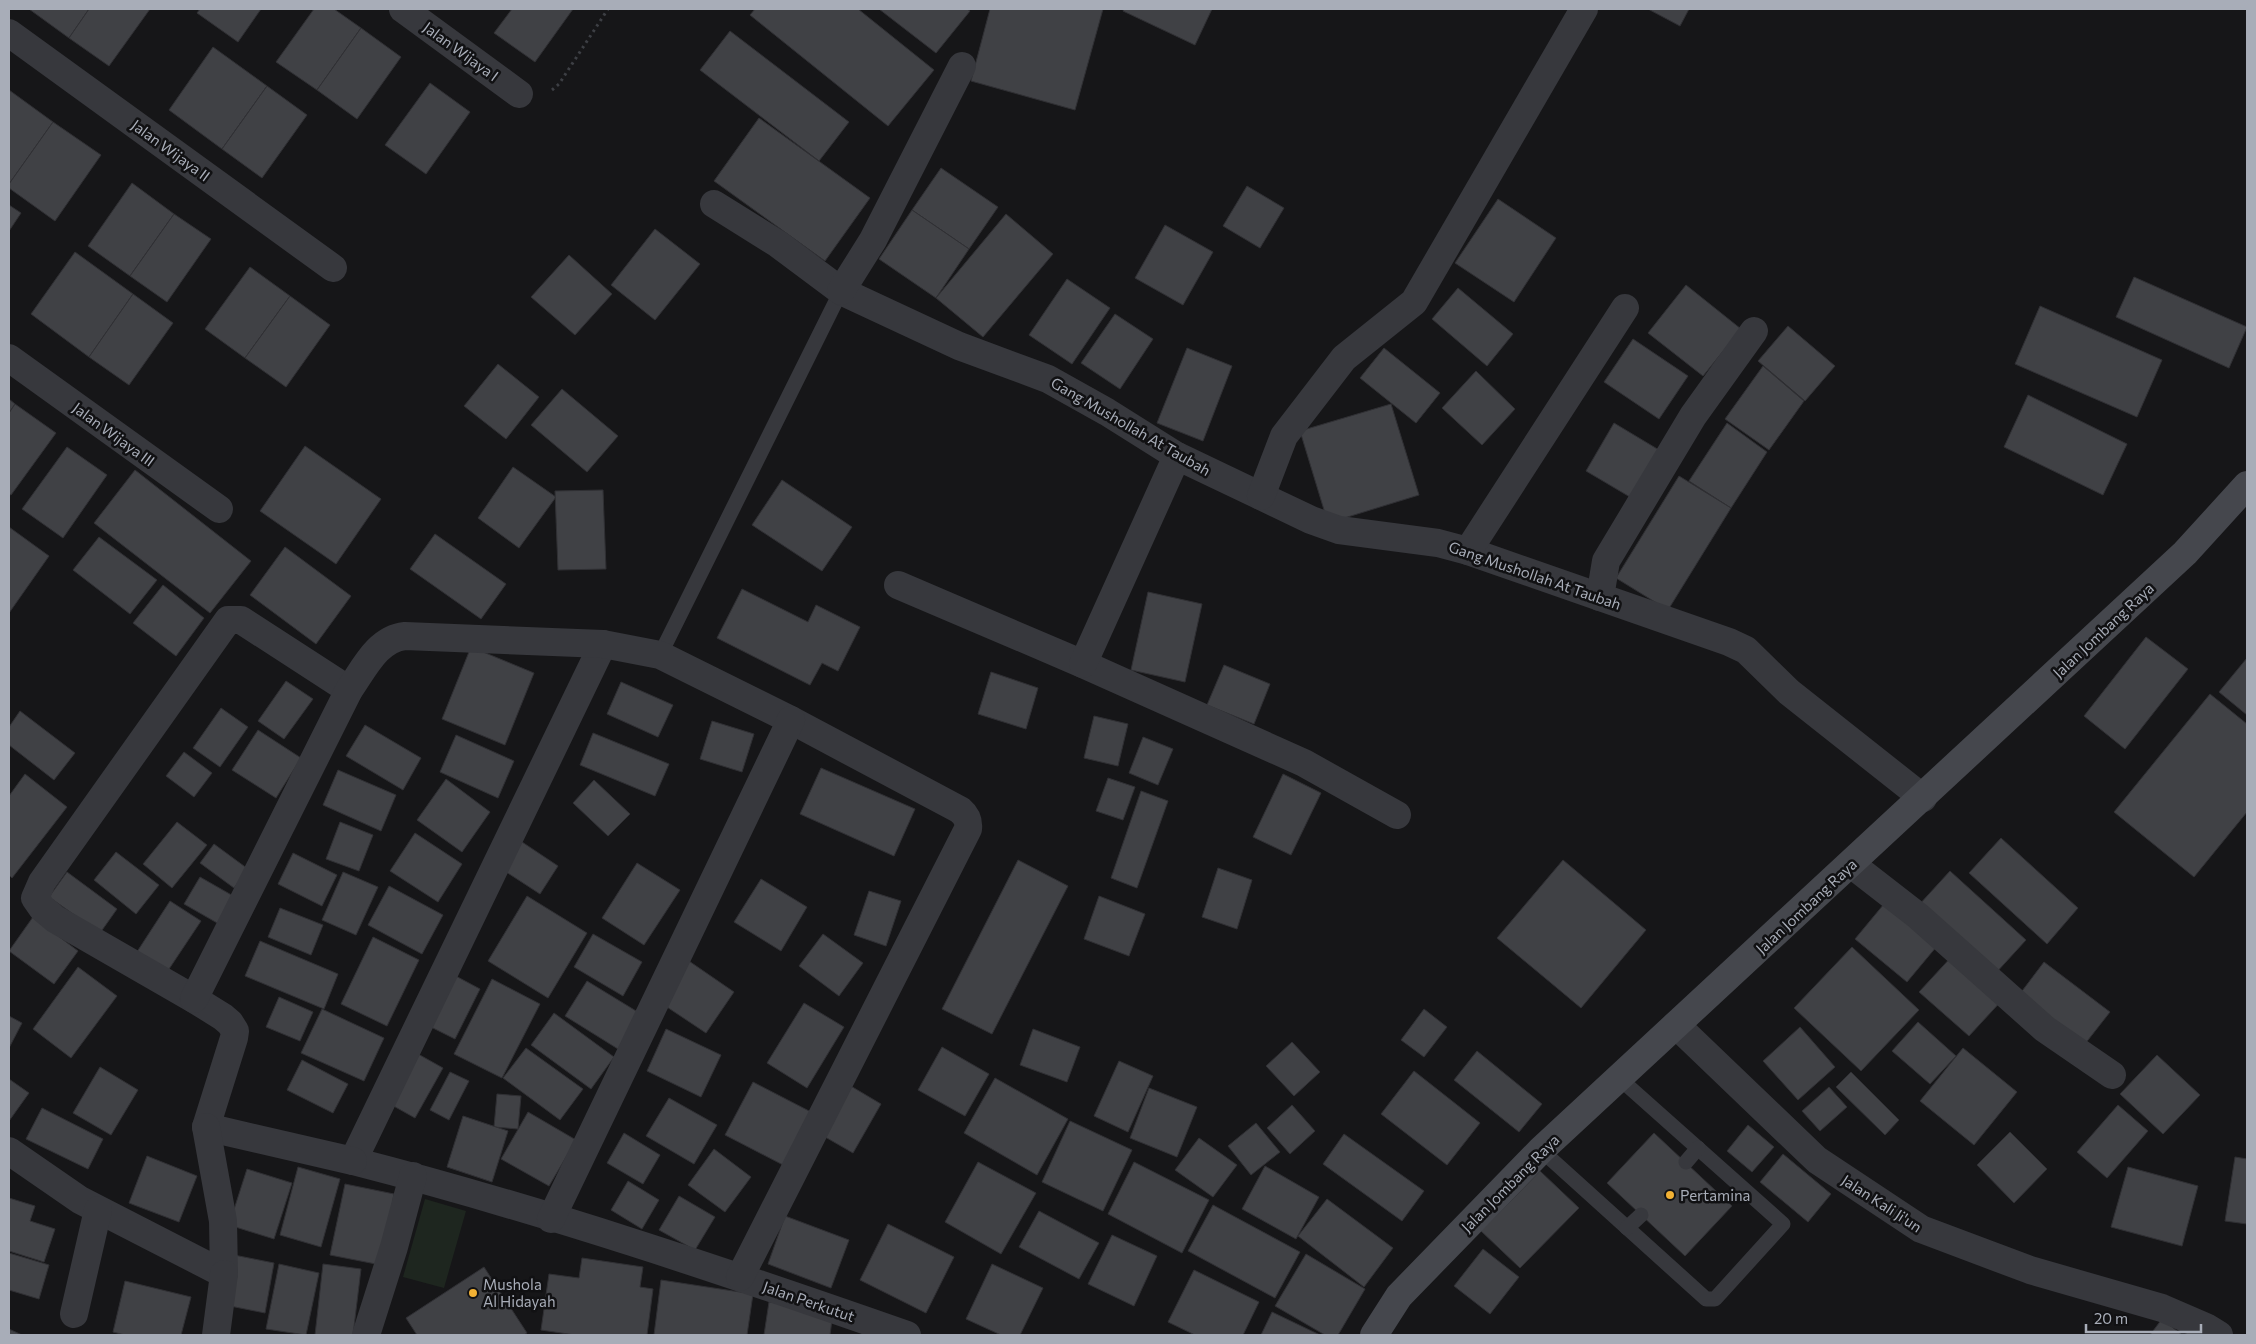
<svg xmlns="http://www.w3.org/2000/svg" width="2256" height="1344" font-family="Commissioner,sans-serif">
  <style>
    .green { fill: #1e261f }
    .building { fill: #404145; stroke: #303034 }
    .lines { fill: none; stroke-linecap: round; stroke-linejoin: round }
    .path { stroke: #3d3f44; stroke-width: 3; stroke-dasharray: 2.5 4; stroke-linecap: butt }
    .service { stroke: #37383d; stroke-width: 15 }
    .minor { stroke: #37383d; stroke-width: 28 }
    .tertiary { stroke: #37383d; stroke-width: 28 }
    .secondary { stroke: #45474d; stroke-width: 28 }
    .poi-dot { fill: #f2b134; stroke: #111113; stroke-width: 2 }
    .labels { text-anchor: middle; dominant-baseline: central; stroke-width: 5; stroke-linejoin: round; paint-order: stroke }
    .street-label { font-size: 15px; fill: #a8adb8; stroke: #111113 }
    .poi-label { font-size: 15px; fill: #a8adb8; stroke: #111113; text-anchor: start }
  </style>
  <rect width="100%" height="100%" fill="#161618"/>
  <polygon class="green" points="425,1199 466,1211 444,1288 403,1277"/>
  <g class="building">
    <polygon points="29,9 89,9 69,38"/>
    <polygon points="89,9 150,9 109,66 69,38"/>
    <polygon points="200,9 261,9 238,42 197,13"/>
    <polygon points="314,9 334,9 361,28 317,90 276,62"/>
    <polygon points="512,9 573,9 535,62 494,33"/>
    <polygon points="755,9 858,9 934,70 888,126 750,15"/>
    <polygon points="879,9 967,9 970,11 936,53"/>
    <polygon points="990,9 1103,9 1075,110 971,81"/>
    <polygon points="1124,9 1212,9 1195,45 1123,11"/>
    <polygon points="1648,9 1689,9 1680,26"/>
    <polygon points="361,28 401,57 357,119 317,90"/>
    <polygon points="730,31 849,122 819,161 700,70"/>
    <polygon points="213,47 267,86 222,149 169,110"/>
    <polygon points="430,83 470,112 426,174 385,145"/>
    <polygon points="267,86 307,115 262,178 222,149"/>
    <polygon points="9,90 53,122 9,184"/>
    <polygon points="759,118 870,198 825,261 714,181"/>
    <polygon points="53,122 101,155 55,221 9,188 9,184"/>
    <polygon points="941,168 998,207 969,249 912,210"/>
    <polygon points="132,183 174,214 130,276 88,246"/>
    <polygon points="1247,186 1284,208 1260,248 1223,226"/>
    <polygon points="1498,199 1556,238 1514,302 1455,263"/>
    <polygon points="9,205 21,213 9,231"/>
    <polygon points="912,210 969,249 936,298 879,259"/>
    <polygon points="174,214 211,239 167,302 130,276"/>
    <polygon points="1006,214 1053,254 983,337 936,298"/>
    <polygon points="1165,225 1213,252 1183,305 1135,278"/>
    <polygon points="655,229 700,264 655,320 611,285"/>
    <polygon points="75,252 133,294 89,357 31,314"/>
    <polygon points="569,255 612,294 575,335 531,297"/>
    <polygon points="250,267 290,296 245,358 205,329"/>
    <polygon points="2134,277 2247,327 2229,368 2116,317"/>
    <polygon points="1067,279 1110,308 1072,364 1029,335"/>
    <polygon points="1686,285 1741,329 1703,376 1648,333"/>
    <polygon points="1458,288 1513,334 1487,366 1432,319"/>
    <polygon points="133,294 173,323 129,385 89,357"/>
    <polygon points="290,296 330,325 286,387 245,358"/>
    <polygon points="2040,306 2162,360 2137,417 2015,364"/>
    <polygon points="1115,314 1153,339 1120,389 1081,363"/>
    <polygon points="1788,326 1835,366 1805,401 1758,361"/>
    <polygon points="1633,339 1688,376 1659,419 1604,382"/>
    <polygon points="1187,348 1232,366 1203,441 1157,423"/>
    <polygon points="1384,348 1440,393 1416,423 1360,378"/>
    <polygon points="498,364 539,397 506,439 464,406"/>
    <polygon points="1763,366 1804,401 1769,450 1725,419"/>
    <polygon points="1476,371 1515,409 1482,445 1442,408"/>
    <polygon points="562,389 618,436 587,472 531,425"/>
    <polygon points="2028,395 2127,444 2103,495 2004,447"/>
    <polygon points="9,399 15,404 9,413"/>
    <polygon points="15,404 56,433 11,495 9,494 9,413"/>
    <polygon points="1391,404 1419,495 1328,523 1300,431"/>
    <polygon points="1614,423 1659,450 1630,497 1586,471"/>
    <polygon points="1727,423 1767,452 1731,508 1689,481"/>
    <polygon points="305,446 381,499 336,564 260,511"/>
    <polygon points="67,447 107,475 63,538 22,509"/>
    <polygon points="513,467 556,497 519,548 478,518"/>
    <polygon points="135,470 251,561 210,613 94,523"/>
    <polygon points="1679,476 1731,508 1668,610 1616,578"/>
    <polygon points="782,480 852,527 822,571 752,525"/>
    <polygon points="603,490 606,569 558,570 555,491"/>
    <polygon points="9,527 49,556 9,613"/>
    <polygon points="435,534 506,584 481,619 410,569"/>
    <polygon points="99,537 157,580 130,614 73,570"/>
    <polygon points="285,547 351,596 316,644 250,595"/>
    <polygon points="163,585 204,618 176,656 133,623"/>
    <polygon points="742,589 808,622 816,605 860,627 838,671 822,663 810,685 717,638"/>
    <polygon points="1148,592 1202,604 1185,682 1131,670"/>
    <polygon points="2146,637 2188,669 2125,749 2084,716"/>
    <polygon points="471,647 534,673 505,745 442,719"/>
    <polygon points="2247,658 2247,715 2219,692"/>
    <polygon points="1224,665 1270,684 1254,724 1207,705"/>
    <polygon points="991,672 1038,688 1026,729 978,714"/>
    <polygon points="286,681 313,699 284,739 258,721"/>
    <polygon points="621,682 673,705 658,737 607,714"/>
    <polygon points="2210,694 2247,724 2247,812 2194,877 2114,812"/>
    <polygon points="221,708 248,727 220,767 193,748"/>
    <polygon points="20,711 75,753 54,780 9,745 9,727"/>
    <polygon points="1094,716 1128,724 1118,766 1084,758"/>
    <polygon points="712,721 754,734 742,772 700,759"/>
    <polygon points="365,725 421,758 403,790 346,756"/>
    <polygon points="258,730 301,758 276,798 232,770"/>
    <polygon points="593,733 669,764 655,796 580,765"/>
    <polygon points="456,735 514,761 498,798 440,772"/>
    <polygon points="1143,737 1173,749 1158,785 1129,773"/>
    <polygon points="184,752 212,773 194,797 166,776"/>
    <polygon points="821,768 915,809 894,856 800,814"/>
    <polygon points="338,770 396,795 381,831 323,805"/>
    <polygon points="25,774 67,807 12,878 9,875 9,796"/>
    <polygon points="1283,774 1321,793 1291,855 1253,837"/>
    <polygon points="1108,778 1135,787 1123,820 1096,811"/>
    <polygon points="446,779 490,812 462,852 417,820"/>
    <polygon points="594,780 630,814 608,836 573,803"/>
    <polygon points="1141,791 1168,801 1137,888 1111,878"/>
    <polygon points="177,822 207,845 172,888 143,864"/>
    <polygon points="340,822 373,835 359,871 326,859"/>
    <polygon points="415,833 462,864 438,902 390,871"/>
    <polygon points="516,838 558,866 540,894 497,866"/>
    <polygon points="2001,838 2078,908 2047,944 1969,873"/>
    <polygon points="214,844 248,869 234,888 200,863"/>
    <polygon points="116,852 159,885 136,914 94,880"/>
    <polygon points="293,853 337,875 322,906 278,884"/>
    <polygon points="1018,860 1068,886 992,1034 942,1009"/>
    <polygon points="1563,860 1646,930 1581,1008 1497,938"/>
    <polygon points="637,863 680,890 644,945 602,918"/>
    <polygon points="1218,868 1252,880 1237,929 1202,917"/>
    <polygon points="1950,871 2026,940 1994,975 1918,906"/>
    <polygon points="67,872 117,909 100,933 49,897"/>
    <polygon points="343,872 378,887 356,935 322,920"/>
    <polygon points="200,877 235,897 219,924 184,904"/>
    <polygon points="761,879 807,907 781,951 734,922"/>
    <polygon points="389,886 443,915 422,954 368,925"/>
    <polygon points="869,891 901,901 886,946 854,935"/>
    <polygon points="527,896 587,933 548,998 488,961"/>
    <polygon points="1099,896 1145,914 1129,956 1084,939"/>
    <polygon points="170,901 201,921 163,978 133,958"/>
    <polygon points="1884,904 1937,946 1907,982 1855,939"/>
    <polygon points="280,908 323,925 311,955 268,937"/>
    <polygon points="33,917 78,951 54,984 9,951"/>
    <polygon points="593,934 642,962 623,996 574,967"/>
    <polygon points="823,934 863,963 839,996 799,966"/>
    <polygon points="373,937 419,960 387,1026 341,1004"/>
    <polygon points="260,941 338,974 324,1009 245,976"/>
    <polygon points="1852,947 1919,1010 1861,1071 1794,1008"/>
    <polygon points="1955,953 2005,997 1969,1036 1919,992"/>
    <polygon points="686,959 734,992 706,1033 658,1001"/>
    <polygon points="2044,962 2110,1012 2081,1049 2016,999"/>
    <polygon points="78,967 117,996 71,1058 33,1029"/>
    <polygon points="452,974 480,989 455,1039 427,1025"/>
    <polygon points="492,979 540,1004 502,1078 454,1054"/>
    <polygon points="587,981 641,1014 618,1049 565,1016"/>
    <polygon points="279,997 313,1012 300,1041 266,1027"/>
    <polygon points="804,1003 844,1027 807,1088 767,1063"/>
    <polygon points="322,1009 384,1038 364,1081 301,1053"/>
    <polygon points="1424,1009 1447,1027 1424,1057 1401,1040"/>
    <polygon points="554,1013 614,1057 591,1089 531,1045"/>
    <polygon points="9,1016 22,1023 9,1048"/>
    <polygon points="1918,1022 1956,1056 1930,1084 1892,1051"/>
    <polygon points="1800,1027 1835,1067 1798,1100 1763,1061"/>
    <polygon points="666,1029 721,1055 701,1097 647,1071"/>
    <polygon points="1033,1029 1080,1047 1067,1082 1020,1065"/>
    <polygon points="1292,1042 1320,1072 1294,1096 1266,1066"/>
    <polygon points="942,1047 989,1074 965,1116 918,1090"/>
    <polygon points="526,1048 583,1089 560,1120 503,1078"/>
    <polygon points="1963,1048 2017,1092 1974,1145 1920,1101"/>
    <polygon points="1477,1051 1542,1104 1519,1132 1454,1080"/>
    <polygon points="418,1054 443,1068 415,1118 390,1104"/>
    <polygon points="2157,1055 2200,1095 2163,1134 2120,1094"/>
    <polygon points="302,1060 348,1084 333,1113 287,1090"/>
    <polygon points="1119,1061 1153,1076 1128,1132 1094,1116"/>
    <polygon points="100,1067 138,1090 111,1135 73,1113"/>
    <polygon points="1414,1071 1480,1123 1447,1165 1381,1114"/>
    <polygon points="450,1072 469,1081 449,1120 430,1110"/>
    <polygon points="1851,1072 1899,1120 1885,1135 1836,1087"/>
    <polygon points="995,1078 1068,1119 1037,1175 964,1133"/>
    <polygon points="9,1079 29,1093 9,1121"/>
    <polygon points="753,1082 813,1113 785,1166 725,1135"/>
    <polygon points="849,1085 881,1104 853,1153 820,1134"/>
    <polygon points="1829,1087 1847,1107 1820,1131 1802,1111"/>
    <polygon points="1149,1088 1197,1107 1177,1157 1130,1138"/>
    <polygon points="497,1094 521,1096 518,1129 494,1127"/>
    <polygon points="669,1098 717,1125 694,1164 646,1136"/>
    <polygon points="1292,1105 1315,1131 1290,1154 1267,1128"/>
    <polygon points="2118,1105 2148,1131 2107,1178 2077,1152"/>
    <polygon points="42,1108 103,1139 88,1169 26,1139"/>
    <polygon points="528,1112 576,1140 549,1186 501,1159"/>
    <polygon points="463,1116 508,1131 492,1182 447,1167"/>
    <polygon points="1070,1121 1132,1150 1103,1211 1042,1182"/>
    <polygon points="1256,1123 1280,1152 1251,1175 1228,1146"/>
    <polygon points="1748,1125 1774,1147 1752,1172 1727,1151"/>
    <polygon points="2010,1132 2047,1169 2014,1203 1977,1165"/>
    <polygon points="624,1133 660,1155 643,1184 607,1163"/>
    <polygon points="1654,1133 1732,1206 1685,1256 1607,1183"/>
    <polygon points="1344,1134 1424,1191 1402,1221 1323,1164"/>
    <polygon points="1199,1138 1237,1165 1213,1197 1175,1170"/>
    <polygon points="714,1149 751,1177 725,1212 688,1185"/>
    <polygon points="1783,1154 1831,1194 1808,1222 1760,1182"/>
    <polygon points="147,1156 197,1176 179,1222 129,1203"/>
    <polygon points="2235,1157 2247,1159 2247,1224 2225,1221"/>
    <polygon points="978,1162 1036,1193 1001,1254 945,1222"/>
    <polygon points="1134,1162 1209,1200 1182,1253 1108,1214"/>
    <polygon points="1265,1166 1319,1197 1296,1239 1242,1209"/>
    <polygon points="298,1167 340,1179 321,1247 280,1235"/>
    <polygon points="2128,1167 2198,1186 2182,1246 2111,1227"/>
    <polygon points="247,1169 292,1183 274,1239 229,1225"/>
    <polygon points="1540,1171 1579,1208 1520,1268 1481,1231"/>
    <polygon points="628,1181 659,1200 642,1229 611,1210"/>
    <polygon points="345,1184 394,1194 381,1265 330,1255"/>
    <polygon points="679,1196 715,1217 695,1250 659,1230"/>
    <polygon points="9,1198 35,1206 30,1221 55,1229 44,1262 9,1251"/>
    <polygon points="1327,1199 1393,1248 1364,1287 1298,1236"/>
    <polygon points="1213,1205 1300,1252 1275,1298 1188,1251"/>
    <polygon points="1039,1211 1099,1243 1079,1279 1019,1247"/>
    <polygon points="785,1216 849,1240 831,1288 768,1264"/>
    <polygon points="888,1224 954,1257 926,1313 860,1280"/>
    <polygon points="1112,1235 1157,1256 1134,1306 1088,1284"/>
    <polygon points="1483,1249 1519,1277 1490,1314 1454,1286"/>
    <polygon points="9,1253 49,1265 39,1299 9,1290"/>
    <polygon points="1306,1254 1365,1289 1338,1335 1325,1335 1275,1306"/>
    <polygon points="234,1255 274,1263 265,1313 225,1305"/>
    <polygon points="582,1258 643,1267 640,1287 653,1289 647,1335 575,1335 541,1330 549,1274 579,1278"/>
    <polygon points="279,1264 319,1273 306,1335 266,1329"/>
    <polygon points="323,1264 361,1269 353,1335 315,1335"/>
    <polygon points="992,1264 1043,1288 1020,1335 1001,1335 966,1319"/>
    <polygon points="484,1267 527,1333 524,1335 417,1335 406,1318"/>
    <polygon points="1194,1270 1259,1302 1243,1335 1195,1335 1168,1322"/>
    <polygon points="661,1280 753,1294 747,1335 654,1335"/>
    <polygon points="125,1281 191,1297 181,1335 125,1335 113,1332"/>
    <polygon points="769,1302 833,1312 830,1335 764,1335"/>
    <polygon points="1272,1312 1320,1335 1261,1335"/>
    <polygon points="2162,1319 2182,1335 2150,1335"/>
    <polygon points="9,1329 22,1335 9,1335"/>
  </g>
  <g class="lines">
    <polyline class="path" points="552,90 559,84 608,9"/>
    <g class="service">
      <polyline points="660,655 841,291"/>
      <polyline points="1541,1150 1706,1299 1715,1299 1783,1224 1619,1078"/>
      <polyline points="1686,1162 1698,1148"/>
      <polyline points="1627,1228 1641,1215"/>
    </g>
    <g class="minor">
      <polyline points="403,9 519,94"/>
      <polyline points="9,33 333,268"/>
      <polyline points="714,204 778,244 841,291 959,346 1048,379 1107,412 1177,456 1311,520 1339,530 1438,543 1468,551 1729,642 1746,650 1789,692 1923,798"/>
      <polyline points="841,291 873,240 962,66"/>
      <polyline points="9,358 219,509"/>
      <polyline points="1261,496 1284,436 1344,358 1414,302 1584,9"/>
      <polyline points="1468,551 1625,308"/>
      <polyline points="898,585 1083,664 1304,763 1397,815"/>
      <polyline points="1600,597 1606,561 1693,416 1754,331"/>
      <path d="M603,644L353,1161C540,1209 724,1271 907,1335"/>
      <polyline points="1083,664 1177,456"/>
      <polyline points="349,690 241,620 228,620 42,882 35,898 42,908 55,919 194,999 223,1017 230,1023 235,1031 234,1038 206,1127 353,1161"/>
      <polyline points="1851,864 1918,916 2045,1029 2112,1075"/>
      <path d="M194,999L349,690C364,669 377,639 405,636L603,644L660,655L791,720L960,810C967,816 969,821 968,829L740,1277"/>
      <polyline points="9,1151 80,1200 224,1274 223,1221 206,1127"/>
      <polyline points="551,1219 791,720"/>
      <polyline points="74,1314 98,1210"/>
      <polyline points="216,1335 224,1274"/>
      <polyline points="366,1335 394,1247 413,1176"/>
    </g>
    <polyline class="tertiary" points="1676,1025 1817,1160 1921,1229 2030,1270 2162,1308 2206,1327 2219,1335"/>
    <polyline class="secondary" points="1374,1335 1399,1296 1541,1150 2185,553 2247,485"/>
  </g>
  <g class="poi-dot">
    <circle cx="1670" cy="1195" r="5"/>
    <circle cx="473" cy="1293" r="5"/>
  </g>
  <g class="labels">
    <g class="street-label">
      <text transform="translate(461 51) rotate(36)">Jalan Wijaya I</text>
      <text transform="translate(171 150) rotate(36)">Jalan Wijaya II</text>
      <text transform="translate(1131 426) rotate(30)">Gang Mushollah At Taubah</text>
      <text transform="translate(114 434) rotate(36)">Jalan Wijaya III</text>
      <text transform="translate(1535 575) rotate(19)">Gang Mushollah At Taubah</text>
      <text transform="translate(2103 630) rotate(-43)">Jalan Jombang Raya</text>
      <text transform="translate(1806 906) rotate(-43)">Jalan Jombang Raya</text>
      <text transform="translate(1510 1183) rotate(-45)">Jalan Jombang Raya</text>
      <text transform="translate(1882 1203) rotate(33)">Jalan Kali Ji'un</text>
      <text transform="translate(809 1301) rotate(19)">Jalan Perkutut</text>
    </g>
    <g class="poi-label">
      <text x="1680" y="1195">Pertamina</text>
      <text x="483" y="1284">Mushola<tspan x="483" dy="17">Al Hidayah</tspan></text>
    </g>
  </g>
  <rect width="2256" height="1344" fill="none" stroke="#a8adb8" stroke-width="20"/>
  <path d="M2086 1324v8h115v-8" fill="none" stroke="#a8adb8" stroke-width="2.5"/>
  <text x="2094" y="1324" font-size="15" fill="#a8adb8" stroke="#111113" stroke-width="4" paint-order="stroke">20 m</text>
</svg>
